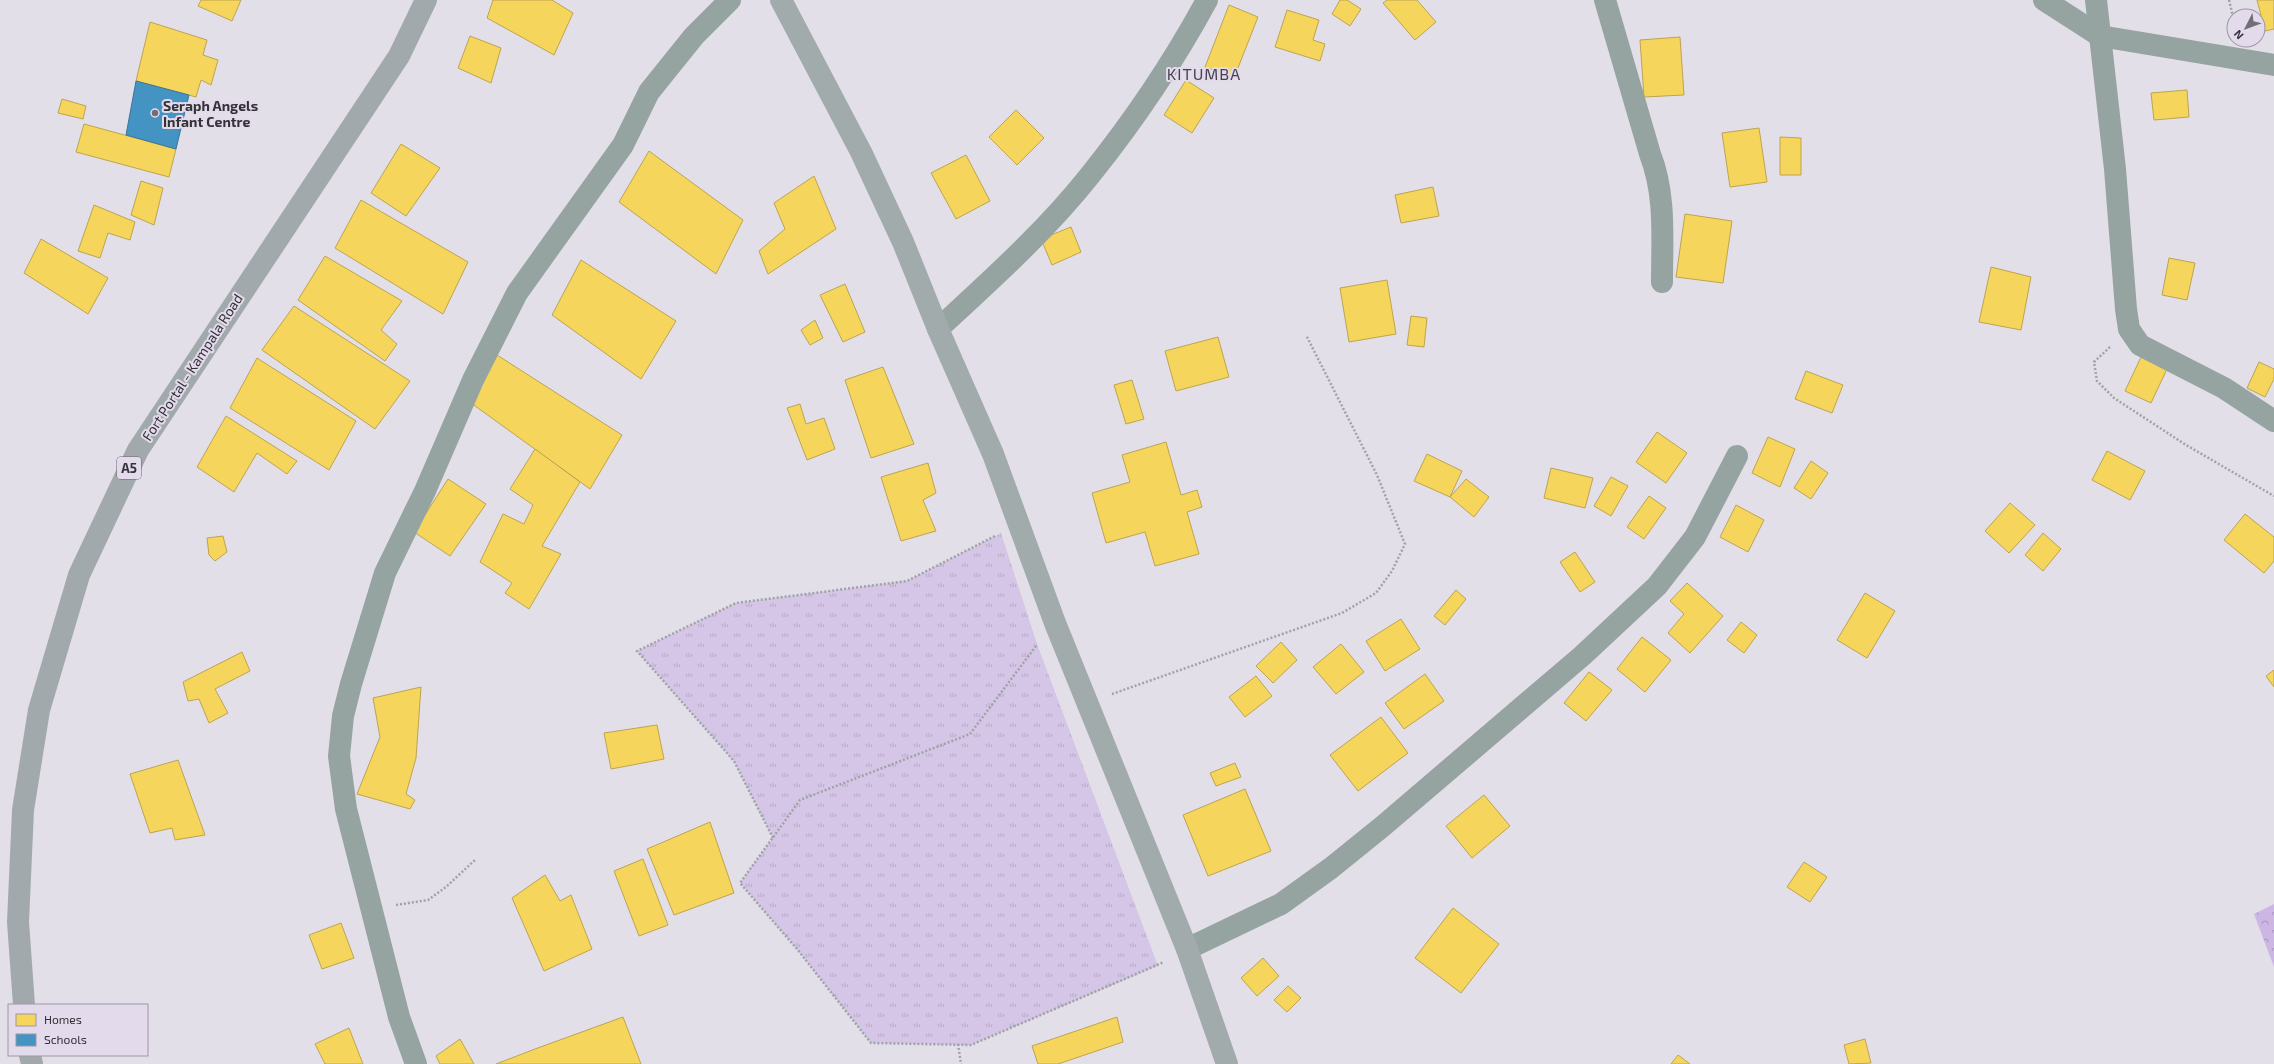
<svg xmlns="http://www.w3.org/2000/svg" width="2274" height="1064" font-family="'Exo 2',sans-serif">
  <style>
    .grass { fill: url(#grass-tufts) }
    .forest { fill: url(#forest-crowns) }
    .homes { fill: #f6d55c; stroke: #bca451 }
    .schools { fill: #4393c3; stroke: #3e7699 }
    .lines { fill: none; stroke-linecap: round; stroke-linejoin: round }
    .path { stroke: #9ea4a6; stroke-width: 2.5; stroke-dasharray: 2 2; stroke-linecap: butt }
    .street { stroke: #96a4a1; stroke-width: 22 }
    .secondary { stroke: #a1abac; stroke-width: 22 }
    .highway { stroke: #a2a9ac; stroke-width: 22 }
    .poi-dot { fill: #716e75; stroke: #e3dbec; stroke-width: 1.5 }
    .labels { text-anchor: middle; dominant-baseline: central; stroke-width: 4; stroke-linejoin: round; paint-order: stroke }
    .shield { fill: #e3dbec; stroke: #68646d; stroke-width: 1 }
    .shield-label { font-size: 13px; font-weight: bold; fill: #343137 }
    .poi-label { font-size: 14px; font-weight: bold; fill: #343137; stroke: #e3dbec; text-anchor: start }
    .street-label { font-size: 14px; fill: #343137; stroke: #e3dbec }
    .quarter-label { font-size: 16px; letter-spacing: 1px; fill: #48424f; stroke: #e3dbec }
  </style>
  <defs>
    <pattern id="grass-tufts" width="24" height="20" patternUnits="userSpaceOnUse"><rect width="24" height="20" fill="#d5c5e6"/><path d="M3 7l-1-3M5 7V3M7 7l1-3M15 17l-1-3M17 17v-4M19 17l1-3" fill="none" stroke="#b7aac6"/></pattern>
    <pattern id="forest-crowns" width="20" height="18" patternUnits="userSpaceOnUse"><rect width="20" height="18" fill="#ccb6e4"/><path d="M2 6a3 3 0 1 1 6 0M12 15a3 3 0 1 1 6 0" fill="none" stroke="#a695ba"/></pattern>
  </defs>
  <rect width="100%" height="100%" fill="#e3dfe8"/>
  <polygon class="grass" points="1001,533 1037,644 1158,966 971,1045 871,1043 797,949 740,883 773,838 734,761 637,651 736,603 907,581"/>
  <polygon class="forest" points="2274,904 2274,967 2254,914"/>
  <g class="homes">
    <polygon points="201,0 241,0 232,21 198,6"/>
    <polygon points="493,0 552,0 573,13 554,55 487,18"/>
    <polygon points="1340,0 1347,0 1361,9 1350,26 1332,14"/>
    <polygon points="1387,0 1417,0 1436,22 1415,40 1383,3"/>
    <polygon points="2257,0 2274,0 2274,29 2265,31"/>
    <polygon points="1229,5 1258,17 1234,78 1205,67"/>
    <polygon points="1287,10 1319,20 1313,40 1325,44 1320,61 1275,47"/>
    <polygon points="150,22 207,40 203,55 218,60 211,85 201,80 196,97 136,81"/>
    <polygon points="470,36 501,48 491,83 458,68"/>
    <polygon points="1680,37 1684,95 1644,97 1640,40"/>
    <polygon points="1186,80 1214,98 1192,133 1164,115"/>
    <polygon points="2187,90 2189,117 2154,120 2151,93"/>
    <polygon points="62,99 86,106 83,119 58,113"/>
    <polygon points="1016,110 1044,138 1017,165 989,137"/>
    <polygon points="84,124 176,149 169,177 76,152"/>
    <polygon points="1759,128 1767,182 1730,187 1722,133"/>
    <polygon points="1780,137 1801,138 1801,175 1780,175"/>
    <polygon points="401,144 440,168 406,216 371,193"/>
    <polygon points="649,151 743,220 716,274 619,202"/>
    <polygon points="966,155 990,201 956,219 931,173"/>
    <polygon points="814,176 836,229 768,274 759,251 785,229 774,203"/>
    <polygon points="141,181 163,188 154,225 131,215"/>
    <polygon points="1433,187 1439,216 1401,223 1395,195"/>
    <polygon points="361,200 468,262 443,314 335,248"/>
    <polygon points="94,205 135,222 130,240 108,233 100,258 78,251"/>
    <polygon points="1685,214 1732,221 1723,283 1676,277"/>
    <polygon points="1071,227 1081,252 1052,265 1041,239"/>
    <polygon points="41,239 108,278 88,314 24,273"/>
    <polygon points="325,256 402,301 381,330 397,344 385,361 298,300"/>
    <polygon points="2169,258 2195,263 2187,300 2162,295"/>
    <polygon points="581,260 676,321 641,379 552,315"/>
    <polygon points="1991,267 2031,277 2021,330 1979,322"/>
    <polygon points="1387,280 1396,334 1349,342 1340,288"/>
    <polygon points="845,284 865,332 843,342 820,295"/>
    <polygon points="294,306 410,381 375,429 262,350"/>
    <polygon points="1411,316 1427,318 1424,347 1407,345"/>
    <polygon points="815,320 823,338 810,345 801,330"/>
    <polygon points="1218,337 1229,377 1176,391 1165,351"/>
    <polygon points="497,355 622,435 590,489 471,403"/>
    <polygon points="2141,357 2167,369 2151,403 2125,391"/>
    <polygon points="257,358 356,421 329,470 230,408"/>
    <polygon points="2259,362 2274,369 2274,379 2265,397 2247,388"/>
    <polygon points="883,367 914,444 871,458 845,380"/>
    <polygon points="1806,371 1843,385 1832,413 1795,399"/>
    <polygon points="1132,380 1144,419 1126,424 1114,385"/>
    <polygon points="800,404 806,424 824,418 835,449 807,460 787,408"/>
    <polygon points="226,416 297,461 287,474 257,453 234,492 197,467"/>
    <polygon points="1657,432 1687,453 1666,483 1636,462"/>
    <polygon points="1768,437 1795,449 1780,487 1752,473"/>
    <polygon points="1166,442 1181,495 1197,490 1202,507 1187,512 1199,554 1155,566 1145,532 1106,543 1092,493 1130,482 1122,455"/>
    <polygon points="535,449 580,482 542,546 561,554 529,609 505,593 512,583 480,562 503,514 524,524 533,505 510,489"/>
    <polygon points="2107,451 2145,471 2130,500 2092,480"/>
    <polygon points="1427,454 1462,471 1450,497 1414,481"/>
    <polygon points="1811,461 1828,473 1811,499 1794,488"/>
    <polygon points="928,463 936,493 923,500 936,531 901,541 881,477"/>
    <polygon points="1551,468 1593,478 1585,508 1544,498"/>
    <polygon points="1611,477 1628,486 1611,516 1594,506"/>
    <polygon points="448,479 486,504 450,556 414,532"/>
    <polygon points="1466,479 1489,497 1474,517 1450,497"/>
    <polygon points="1649,496 1666,508 1644,539 1627,527"/>
    <polygon points="2010,503 2035,525 2009,553 1985,531"/>
    <polygon points="1736,505 1764,520 1748,552 1720,537"/>
    <polygon points="2245,514 2274,537 2274,561 2264,573 2224,540"/>
    <polygon points="2043,533 2061,549 2043,571 2025,555"/>
    <polygon points="223,536 227,552 215,561 209,555 207,538"/>
    <polygon points="1575,552 1595,582 1580,592 1560,562"/>
    <polygon points="1687,583 1723,616 1690,653 1668,633 1684,614 1670,601"/>
    <polygon points="1456,590 1466,599 1445,625 1434,616"/>
    <polygon points="1865,593 1895,611 1867,658 1837,640"/>
    <polygon points="1401,619 1420,649 1385,671 1366,641"/>
    <polygon points="1741,622 1757,635 1744,653 1727,640"/>
    <polygon points="1642,637 1671,660 1645,692 1617,669"/>
    <polygon points="1281,642 1297,660 1273,683 1256,666"/>
    <polygon points="1341,644 1364,672 1336,694 1313,667"/>
    <polygon points="242,652 250,671 215,689 228,713 209,723 199,699 188,701 183,682"/>
    <polygon points="2274,670 2274,687 2266,676"/>
    <polygon points="1589,672 1612,690 1586,721 1564,703"/>
    <polygon points="1425,674 1444,701 1404,729 1385,703"/>
    <polygon points="1256,676 1272,696 1245,717 1229,697"/>
    <polygon points="421,687 416,758 406,794 415,800 410,809 357,794 380,737 373,698"/>
    <polygon points="1381,717 1408,753 1358,791 1330,755"/>
    <polygon points="657,725 664,759 611,769 604,733"/>
    <polygon points="178,760 205,835 175,840 172,828 150,833 130,774"/>
    <polygon points="1235,763 1241,777 1216,786 1210,773"/>
    <polygon points="1245,789 1271,851 1208,876 1183,815"/>
    <polygon points="1484,795 1510,826 1472,858 1446,826"/>
    <polygon points="710,822 734,893 674,915 647,849"/>
    <polygon points="643,859 668,925 639,936 614,871"/>
    <polygon points="1804,862 1827,877 1810,902 1787,887"/>
    <polygon points="545,875 560,901 571,895 592,949 544,971 512,898"/>
    <polygon points="1453,908 1499,944 1461,993 1415,958"/>
    <polygon points="341,923 354,958 322,969 309,935"/>
    <polygon points="1263,958 1279,976 1257,996 1241,978"/>
    <polygon points="1288,986 1301,998 1287,1012 1274,1000"/>
    <polygon points="623,1017 641,1064 496,1064 535,1049"/>
    <polygon points="1117,1017 1123,1042 1058,1064 1038,1064 1032,1046"/>
    <polygon points="349,1028 363,1064 325,1064 315,1044"/>
    <polygon points="460,1039 474,1064 440,1064 436,1056"/>
    <polygon points="1865,1039 1871,1063 1849,1064 1844,1045"/>
    <polygon points="1678,1055 1690,1064 1671,1064"/>
  </g>
  <polygon class="schools" points="136,81 189,95 176,149 126,135"/>
  <g class="lines">
    <g class="path">
      <polyline points="2229,0 2234,21"/>
      <polyline points="2110,347 2094,362 2097,381 2114,398 2186,445 2274,496"/>
      <polyline points="1036,646 970,734 800,800 740,883 797,949 871,1043 971,1045 1164,962"/>
      <polyline points="1112,694 1342,613 1376,593 1392,571 1405,544 1377,475 1306,335"/>
      <polyline points="773,838 734,761 637,651 736,603 907,581 995,536"/>
      <polyline points="396,905 428,900 446,887 476,859"/>
      <polyline points="958,1044 961,1064"/>
    </g>
    <g class="street">
      <path d="M1605,0L1650,154C1666,195 1662,238 1662,282"/>
      <polyline points="2044,0 2100,36 2274,65"/>
      <polyline points="2096,0 2115,169 2126,309 2129,329 2140,345 2224,388 2274,421"/>
      <path d="M938,329C991,280 1046,231 1091,174C1135,119 1174,61 1207,0"/>
      <polyline points="1187,949 1281,904 1331,868 1383,826 1582,656 1657,586 1695,537 1737,456"/>
      <polyline points="416,1064 399,1017 346,809 339,756 343,716 351,684 385,573 425,491 473,380 517,293 623,145 649,92 694,36 730,0"/>
    </g>
    <polyline class="secondary" points="781,0 861,152 903,242 938,329 993,454 1055,623 1187,949 1227,1064"/>
    <g class="highway">
      <polyline points="24,1005 18,922 23,810 39,710 79,575 138,450 399,56 426,0"/>
      <polyline points="30,1055 32,1064"/>
    </g>
  </g>
  <circle class="poi-dot" cx="155" cy="113" r="4"/>
  <g class="labels">
    <rect class="shield" x="117" y="457" width="24" height="22" rx="3"/>
    <g class="shield-label">
      <text x="129" y="468">A5</text>
    </g>
    <g class="poi-label">
      <text x="163" y="105">Seraph Angels<tspan x="163" dy="16">Infant Centre</tspan></text>
    </g>
    <g class="street-label">
      <text transform="translate(192 367) rotate(-57)">Fort Portal - Kampala Road</text>
    </g>
    <g class="quarter-label">
      <text x="1204" y="73">KITUMBA</text>
    </g>
  </g>
  <rect x="8" y="1004" width="140" height="52" fill="#e3dbec" stroke="#9d97a4"/>
  <rect x="16" y="1014" width="20" height="12" fill="#f6d55c" stroke="#9d97a4"/>
  <text x="44" y="1024" font-size="12" fill="#343137">Homes</text>
  <rect x="16" y="1034" width="20" height="12" fill="#4393c3" stroke="#9d97a4"/>
  <text x="44" y="1044" font-size="12" fill="#343137">Schools</text>
  <g transform="translate(2246 28) rotate(228)"><circle r="19" fill="#e3dbec" stroke="#9d97a4"/>
  <path d="M0-3L7 15L0 10L-7 15Z" fill="#716e75"/>
  <text y="-6" font-size="11" font-weight="bold" text-anchor="middle" fill="#343137">N</text>
  </g>
</svg>
